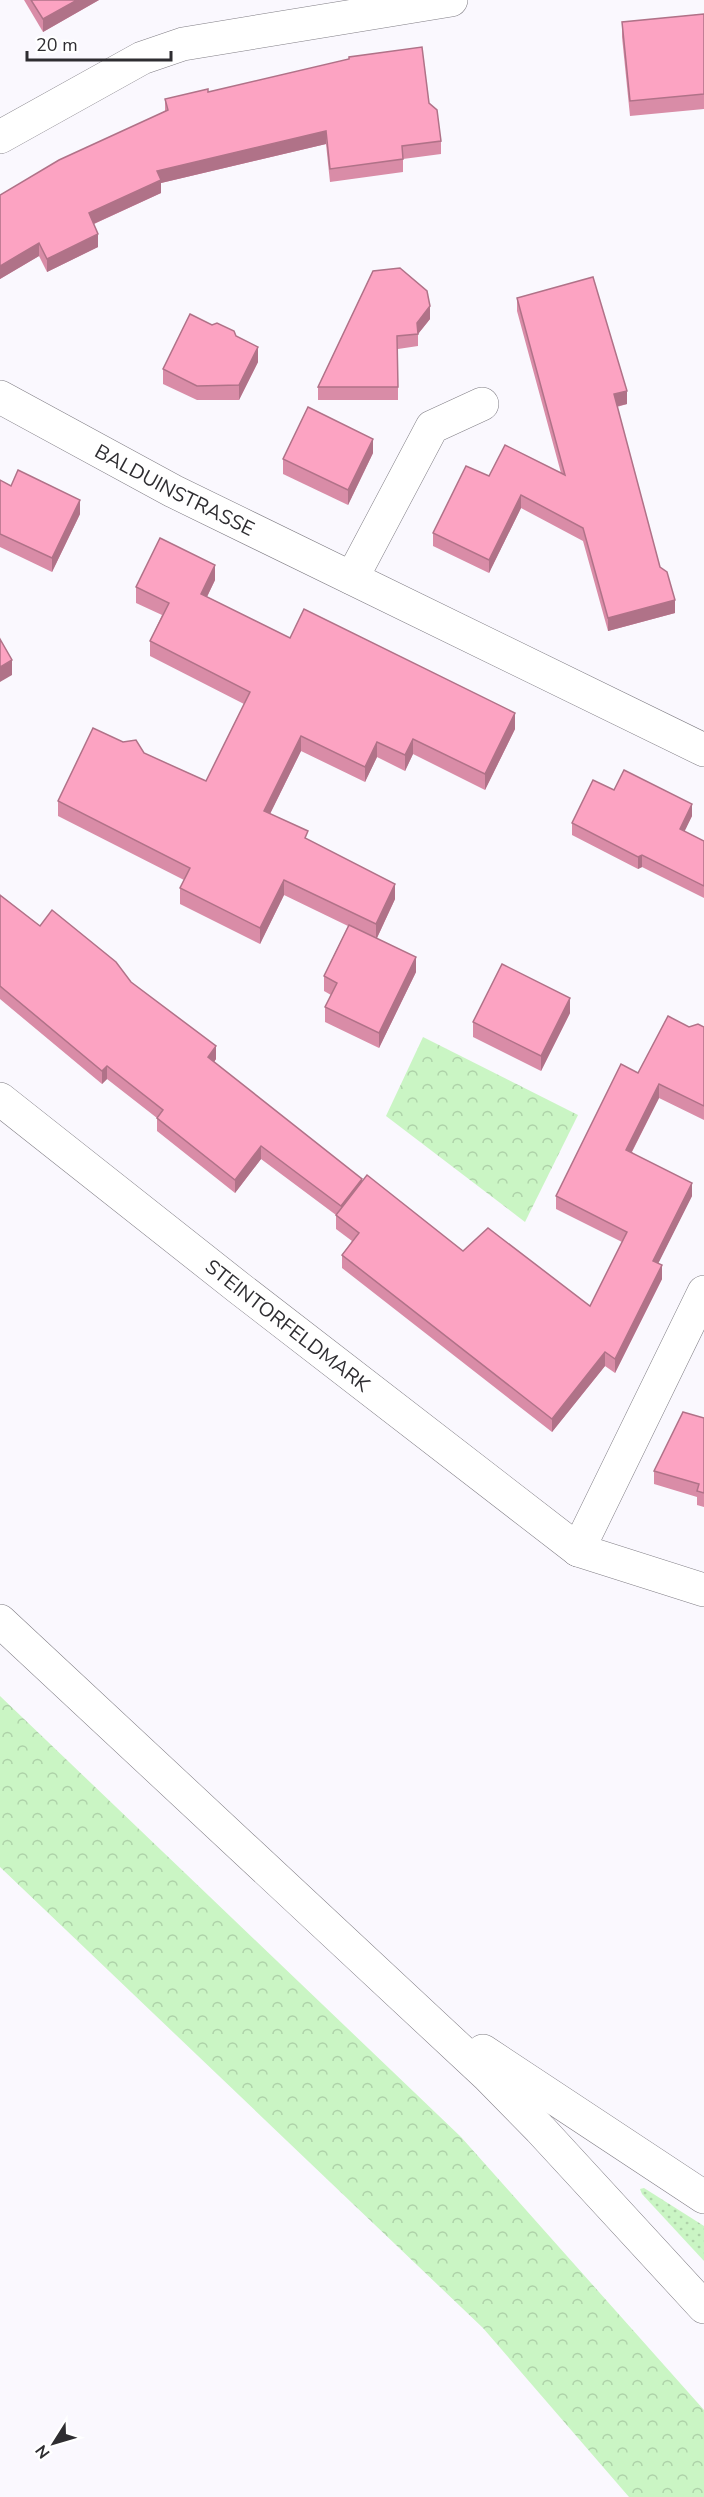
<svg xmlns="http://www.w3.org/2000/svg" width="704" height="2497" font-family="'Nunito Sans',sans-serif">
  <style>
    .grass { fill: url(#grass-dots) }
    .forest { fill: url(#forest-crowns) }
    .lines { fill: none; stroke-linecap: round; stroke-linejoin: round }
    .street-casing { stroke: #807e85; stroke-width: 34 }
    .highway-casing { stroke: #807e85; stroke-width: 34 }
    .street { stroke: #fff; stroke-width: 33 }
    .highway { stroke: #fff; stroke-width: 33 }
    .wall { fill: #d98ca7 }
    .shaded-wall { fill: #b07288 }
    .building { fill: #fca3c2; stroke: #b07288; stroke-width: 1.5 }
    .labels { text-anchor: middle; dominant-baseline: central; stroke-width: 5; stroke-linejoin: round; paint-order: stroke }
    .street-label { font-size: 20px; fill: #2e2d31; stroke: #fff }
  </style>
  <defs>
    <pattern id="grass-dots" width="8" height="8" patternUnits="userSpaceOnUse" patternTransform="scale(1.5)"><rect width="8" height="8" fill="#caf5c4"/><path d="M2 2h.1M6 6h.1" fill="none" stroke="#aed2a9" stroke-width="1.8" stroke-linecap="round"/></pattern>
    <pattern id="forest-crowns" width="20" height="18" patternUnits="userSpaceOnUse" patternTransform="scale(1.5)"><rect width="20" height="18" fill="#caf5c4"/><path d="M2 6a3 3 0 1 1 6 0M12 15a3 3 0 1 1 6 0" fill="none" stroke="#aed2a9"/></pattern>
  </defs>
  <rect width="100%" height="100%" fill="#faf8fe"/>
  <polygon class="grass" points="644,2188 704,2226 704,2261 642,2194 640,2189"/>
  <g class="forest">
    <polygon points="423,1037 578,1115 525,1222 386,1116"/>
    <polygon points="0,1696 461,2137 704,2410 704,2497 629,2497 483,2328 0,1867"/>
  </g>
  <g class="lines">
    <defs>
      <g id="street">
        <polyline points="0,137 142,58 183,44 451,0"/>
        <path id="s1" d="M0,397L173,491L704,750"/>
        <polyline points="352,578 432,427 482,404"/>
        <path id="s2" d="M0,1099L239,1288L578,1550L704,1590"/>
        <polyline points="578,1550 704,1292"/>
      </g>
      <g id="highway">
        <polyline points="0,1621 488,2076 540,2129 704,2307"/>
        <polyline points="483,2051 704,2197"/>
      </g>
    </defs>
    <use href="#street" class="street-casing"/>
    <use href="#highway" class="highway-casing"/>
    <use href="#street" class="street"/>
    <use href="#highway" class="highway"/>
  </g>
  <g class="wall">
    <polygon points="24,0 99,0 43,32"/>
    <polygon points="704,14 704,109 630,116 622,37 622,22"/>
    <polygon points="208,92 429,103 441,141 441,154 403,159 403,172 330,182 326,144 161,183 161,193 94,224 98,247 47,272 39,256 0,279 0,195 165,111 165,99"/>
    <polygon points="373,271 430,319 418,334 418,346 398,349 398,400 318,400 318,387"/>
    <polygon points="517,298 627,404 617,407 660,567 675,613 608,631 583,541 521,508 489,573 433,546 433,533 489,476 561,473 517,311"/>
    <polygon points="236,336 258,362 239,400 197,400 163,384 163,369"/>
    <polygon points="373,453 348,505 283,474 283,459"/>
    <polygon points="0,480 11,486 80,514 52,572 0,547"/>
    <polygon points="215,580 207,597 290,638 515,729 485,790 413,754 405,771 377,757 365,782 301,751 270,814 395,899 377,938 416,972 379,1048 325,1022 325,1007 331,995 324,991 324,976 348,926 284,895 260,944 180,904 180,888 184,880 58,816 58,801 144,753 206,781 244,704 150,656 150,641 162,615 136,603 136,587"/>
    <polygon points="614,790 692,816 684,831 704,841 704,898 642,867 638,869 572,835 572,823"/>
    <polygon points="0,895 40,926 131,982 216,1059 214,1062 362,1182 463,1251 590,1306 622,1242 556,1209 556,1196 638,1073 689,1027 704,1027 704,1120 659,1098 632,1152 692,1196 658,1263 662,1279 615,1373 605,1366 552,1432 342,1268 342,1255 352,1241 336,1229 336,1215 261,1159 235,1193 157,1131 157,1118 107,1079 102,1084 0,999"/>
    <polygon points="570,1013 541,1071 473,1037 473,1022"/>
    <polygon points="704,1418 704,1507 697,1505 697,1497 654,1484 654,1471"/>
  </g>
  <g class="shaded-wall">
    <polygon points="77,0 99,0 43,32 43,19"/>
    <polygon points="326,131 326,144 161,183 161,193 89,226 89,213 157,171"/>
    <polygon points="98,234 98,247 47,272 47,259"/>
    <polygon points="39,243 39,256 0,279 0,266"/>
    <polygon points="430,306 430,319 418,334 417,323"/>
    <polygon points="258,347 258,362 239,400 239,385"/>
    <polygon points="627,391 627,404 614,407 614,394"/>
    <polygon points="373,439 373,453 348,505 348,490"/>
    <polygon points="521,495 521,508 489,573 489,560"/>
    <polygon points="80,500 80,514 52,572 52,558"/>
    <polygon points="215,565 215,580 201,609 201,594"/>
    <polygon points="675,600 675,613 608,631 608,618"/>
    <polygon points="12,660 12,675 0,682 0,667"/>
    <polygon points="515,713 515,729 485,790 485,774"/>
    <polygon points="301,736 301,751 264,826 264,811"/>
    <polygon points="413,739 413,754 405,771 405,755"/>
    <polygon points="377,742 377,757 365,782 365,767"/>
    <polygon points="692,804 692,816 680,841 680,829"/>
    <polygon points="642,855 642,867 638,869 638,857"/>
    <polygon points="284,880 284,895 260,944 260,928"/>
    <polygon points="395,884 395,899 376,940 376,924"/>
    <polygon points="416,957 416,972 379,1048 379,1033"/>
    <polygon points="570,998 570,1013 541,1071 541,1056"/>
    <polygon points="216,1046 216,1059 208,1070 208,1057"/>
    <polygon points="107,1066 107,1079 102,1084 102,1071"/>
    <polygon points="659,1084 659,1098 626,1163 626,1150"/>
    <polygon points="261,1146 261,1159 235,1193 235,1180"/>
    <polygon points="362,1179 362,1192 341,1219 341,1206"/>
    <polygon points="692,1183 692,1196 653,1274 653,1261"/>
    <polygon points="662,1265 662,1279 615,1373 615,1359"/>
    <polygon points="605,1352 605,1366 552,1432 552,1419"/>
  </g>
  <g class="building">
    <polygon points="31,0 77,0 43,19"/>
    <polygon points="704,14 704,94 630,101 622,22"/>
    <polygon points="422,47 429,103 437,110 441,141 402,146 403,159 330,169 326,131 157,171 161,180 89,213 98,234 47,259 39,243 0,266 0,195 59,160 168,110 165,99 208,89 208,92 349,59 349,57"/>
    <polygon points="400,268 427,291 430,306 417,323 418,334 397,336 398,387 318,387 373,271"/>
    <polygon points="593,277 627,391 614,394 660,567 667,572 675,600 608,618 583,528 521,495 489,560 433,533 466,466 489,476 505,445 565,475 517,298"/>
    <polygon points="190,314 212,325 217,323 234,331 236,336 258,347 239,385 197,386 163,369"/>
    <polygon points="308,407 373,439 348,490 283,459"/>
    <polygon points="18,470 80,500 52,558 0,534 0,480 11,486"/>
    <polygon points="160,538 215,565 201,594 290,638 304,609 515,713 485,774 413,739 405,755 377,742 365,767 301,736 264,811 308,831 305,838 395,884 376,924 284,880 260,928 180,888 190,868 58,801 93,728 123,742 136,740 144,753 206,781 250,692 150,641 169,603 136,587"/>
    <polygon points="0,639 12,660 0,667"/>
    <polygon points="624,770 692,804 680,829 704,841 704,886 642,855 638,857 572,823 593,780 614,790"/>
    <polygon points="0,895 40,926 52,910 116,962 131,982 216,1046 208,1057 362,1179 341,1206 261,1146 235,1180 157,1118 163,1110 107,1066 102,1071 0,986"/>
    <polygon points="349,925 416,957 379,1033 325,1007 337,983 324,976"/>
    <polygon points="502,964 570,998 541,1056 473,1022"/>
    <polygon points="668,1016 689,1027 698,1024 704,1027 704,1106 659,1084 626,1150 692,1183 653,1261 662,1265 615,1359 605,1352 552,1419 342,1255 359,1233 336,1215 367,1175 463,1251 488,1228 590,1306 627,1232 556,1196 621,1064 638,1073"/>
    <polygon points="683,1412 704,1418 704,1493 697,1491 699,1484 654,1471"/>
  </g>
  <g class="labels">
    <g class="street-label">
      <text stroke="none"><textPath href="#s1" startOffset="198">BALDUINSTRASSE</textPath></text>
      <text stroke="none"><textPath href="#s2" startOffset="366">STEINTORFELDMARK</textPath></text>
    </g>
  </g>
  <g transform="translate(54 2443) rotate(233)" stroke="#ffffff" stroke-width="4.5" paint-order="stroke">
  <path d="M0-4.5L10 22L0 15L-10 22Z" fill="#2e2d31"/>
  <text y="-9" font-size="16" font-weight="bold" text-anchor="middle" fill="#2e2d31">N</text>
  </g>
  <path d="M27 51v9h144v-9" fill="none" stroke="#2e2d31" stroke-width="3"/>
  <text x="36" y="51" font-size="18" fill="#2e2d31" stroke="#ffffff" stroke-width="4.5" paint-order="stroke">20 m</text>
</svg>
